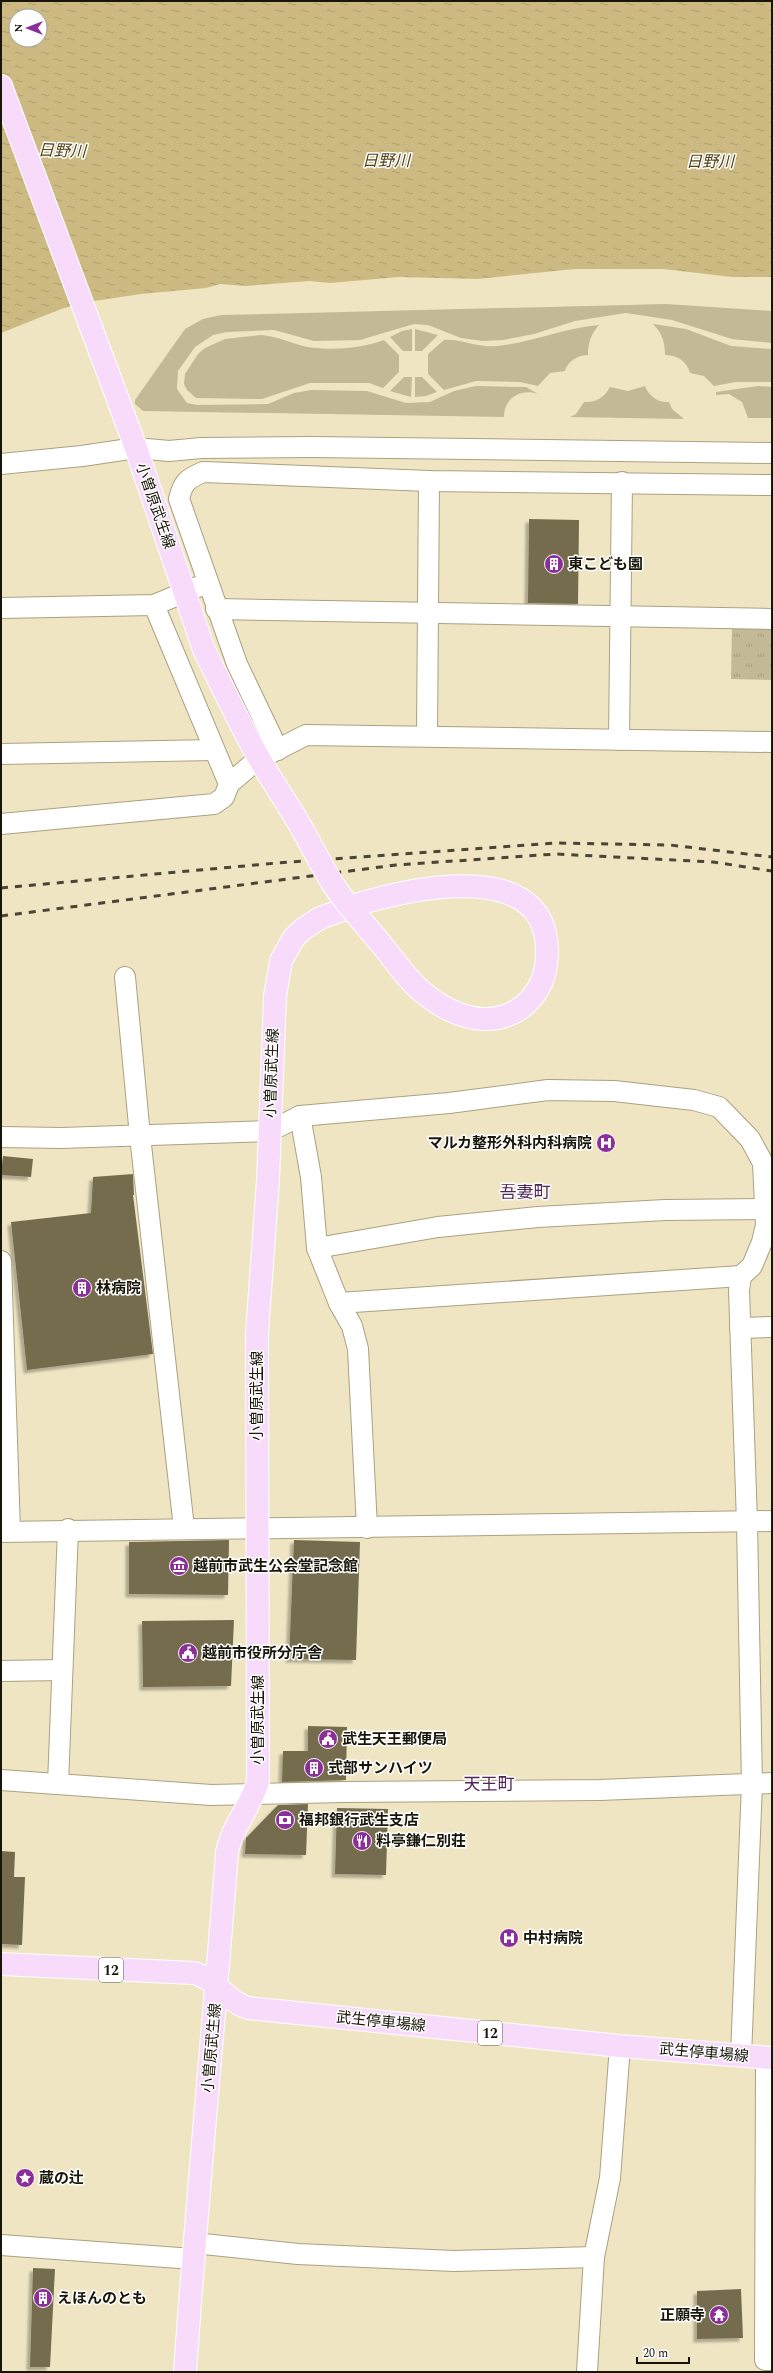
<svg xmlns="http://www.w3.org/2000/svg" width="773" height="2373" font-family="Spectral,'Noto Sans JP',serif">
  <style>
    .grass { fill: #c3b996 }
    .park { fill: url(#park-tufts) }
    .water { fill: url(#water-ripples); fill-rule: evenodd }
    .building { fill: #756c4e; filter: url(#shadow) }
    .lines { fill: none; stroke-linecap: round; stroke-linejoin: round }
    .minor-casing { stroke: #aba181; stroke-width: 22 }
    .major-casing { stroke: #fff; stroke-width: 24 }
    .minor { stroke: #fff; stroke-width: 20 }
    .major { stroke: #f8dafb; stroke-width: 22 }
    .rail { stroke: #4a4534; stroke-width: 3; stroke-dasharray: 7 7; stroke-linecap: butt }
    .major-bridge-casing { stroke: #fff; stroke-width: 24; stroke-linecap: butt }
    .major-bridge { stroke: #f8dafb; stroke-width: 22 }
    .labels { text-anchor: middle; dominant-baseline: central; stroke-width: 3; stroke-linejoin: round; paint-order: stroke }
    .shield { fill: #fff; stroke: #5e5b53; stroke-width: 1 }
    .shield-label { font-size: 14px; font-weight: bold; fill: #191509 }
    .street-label { font-size: 15px; fill: #191509; stroke: #fff }
    .poi-label { font-size: 15px; font-weight: bold; fill: #191509; stroke: #fff; text-anchor: start }
    .water-label { font-size: 16px; font-style: italic; fill: #504317; stroke: #fff }
    .quarter-label { font-size: 17px; fill: #522558; stroke: #fff }
  </style>
  <defs>
    <pattern id="park-tufts" width="24" height="20" patternUnits="userSpaceOnUse"><rect width="24" height="20" fill="#c3b996"/><path d="M3 7l-1-3M5 7V3M7 7l1-3M15 17l-1-3M17 17v-4M19 17l1-3" fill="none" stroke="#a79e80"/></pattern>
    <pattern id="water-ripples" width="26" height="14" patternUnits="userSpaceOnUse"><rect width="26" height="14" fill="#ccba82"/><path d="M2 4q2-2 4 0t4 0M15 11q2-2 4 0t4 0" fill="none" stroke="#af9f6f"/></pattern>
    <filter id="shadow"><feDropShadow dx="-3.5" dy="3.5" stdDeviation="1" flood-color="#0004"/></filter>
  </defs>
  <rect width="100%" height="100%" fill="#efe5c3"/>
  <g class="grass">
    <path d="M666,304L772,311V343L732,339L672,320L626,313L575,321L534,334L503,340L483,341L461,338L428,325L414,324L360,340L314,341L274,330L227,332L213,335L195,347L178,371L177,389L187,403L197,405L268,404L294,393L311,390L367,391L406,403L430,402L454,391L476,386L526,387L538,394C521,388 504,398 504,417L143,411L135,404V400L185,329L203,319L221,315Z"/>
    <path d="M653,324L686,329L731,346L772,349V382H736L714,386L704,376L690,373C687,361 677,355 665,355C665,342 662,333 653,324Z"/>
    <path d="M599,325C591,334 588,343 588,355C578,355 568,361 565,371L550,373L538,386L520,382L476,381L444,390L428,374V354L444,340C458,338 478,348 496,346C531,343 563,328 599,325Z"/>
    <polygon points="412,329 412,351 403,351 390,337 402,331"/>
    <polygon points="415,329 438,335 422,351 415,351"/>
    <path d="M261,335C278,336 292,344 308,347C333,351 362,348 384,340L399,355V372L383,388L369,383H310L262,399L196,398L187,390L184,384L185,374L198,354L205,348L225,339Z"/>
    <polygon points="404,377 412,377 411,397 390,391"/>
    <polygon points="415,377 422,377 437,392 426,396 415,397"/>
    <path d="M645,386C649,396 658,403 669,402L672,409L684,419L570,417L576,414L584,402C596,403 605,397 610,387L628,391Z"/>
    <polygon points="758,386 772,387 772,418 748,418 742,402 729,394 716,395 716,392"/>
  </g>
  <polygon class="park" points="732,626 772,627 772,680 731,679"/>
  <path class="water" d="M1,1H772V277H732L663,269H575L477,279L399,277L330,283L309,281L246,286L220,284L206,288L141,294L87,302L61,309L1,333ZM16,16H40V40H16Z"/>
  <g class="building">
    <polygon points="529,519 579,520 578,604 528,603"/>
    <polygon points="3,1156 33,1159 31,1177 1,1175"/>
    <polygon points="133,1174 134,1195 133,1195 153,1354 27,1370 11,1222 91,1213 93,1177"/>
    <polygon points="229,1540 228,1595 129,1594 129,1542"/>
    <polygon points="294,1540 360,1542 356,1660 289,1659"/>
    <polygon points="234,1620 231,1686 143,1687 142,1621"/>
    <polygon points="308,1726 347,1727 346,1780 282,1782 283,1751 308,1751"/>
    <polygon points="308,1804 306,1855 245,1854 246,1838 278,1805"/>
    <polygon points="337,1808 388,1809 386,1875 335,1874"/>
    <polygon points="1,1851 15,1852 14,1877 25,1877 22,1945 1,1944"/>
    <polygon points="33,2268 55,2269 50,2367 30,2367"/>
    <polygon points="741,2289 743,2338 697,2339 697,2291"/>
  </g>
  <g class="lines">
    <defs>
      <g id="minor">
        <polyline points="1,464 82,456 136,448 169,451 201,448 312,447 772,453"/>
        <polyline points="1,608 154,605 200,586"/>
        <polyline points="216,609 772,619"/>
        <polyline points="427,736 429,481"/>
        <polyline points="619,740 622,482"/>
        <path d="M278,750L237,664L179,499C183,482 187,479 203,472L429,481L772,485"/>
        <polyline points="1,754 214,750"/>
        <polyline points="229,784 257,760 306,735 772,742"/>
        <polyline points="1,824 214,804 224,797 229,784 154,605"/>
        <polyline points="125,977 140,1136 184,1528"/>
        <polyline points="300,1116 311,1177 317,1248 339,1303 352,1326 358,1349 367,1528"/>
        <polyline points="1,1137 61,1138 270,1131 300,1116 449,1103 548,1090 614,1091 694,1100 719,1107 750,1139 763,1163 766,1225 762,1242 752,1266 741,1276 739,1290 747,1522 752,1784 741,2056"/>
        <polyline points="317,1248 438,1227 538,1217 665,1210 772,1209"/>
        <polyline points="1,1261 10,1531"/>
        <polyline points="339,1303 741,1276"/>
        <polyline points="740,1328 772,1327"/>
        <polyline points="1,1532 772,1521"/>
        <polyline points="1,1671 62,1670"/>
        <polyline points="1,1780 211,1795 344,1792 600,1790 772,1783"/>
        <polyline points="58,1784 68,1529"/>
        <polyline points="766,2058 765,2360 772,2360"/>
        <polyline points="194,2243 298,2254 454,2261 594,2257"/>
        <polyline points="1,2245 193,2259"/>
        <polyline points="587,2372 594,2257 610,2178 620,2046"/>
      </g>
      <g id="major">
        <polyline points="1,86 136,448 204,650"/>
        <path d="M1,1964L194,1973C216,1979 227,2002 248,2008L620,2046L772,2058"/>
        <path d="M185,2372C197,2198 214,2025 227,1852C232,1826 251,1807 258,1781L257,1333L268,1180L275,996L281,961L293,939L303,929L320,918L362,903"/>
      </g>
    </defs>
    <use href="#minor" class="minor-casing"/>
    <use href="#major" class="major-casing"/>
    <use href="#minor" class="minor"/>
    <use href="#major" class="major"/>
    <g class="rail">
      <polyline points="1,888 277,863 556,843 670,845 772,857"/>
      <polyline points="1,916 396,865 556,854 713,862 772,871"/>
    </g>
    <defs>
      <path id="major-bridge" d="M204,650C221,684 237,718 255,751C268,775 283,797 297,820C310,842 321,866 335,887C348,907 366,925 381,944C394,959 405,977 420,990C443,1010 475,1026 505,1016C527,1009 543,988 546,966C560,858 424,885 362,903"/>
    </defs>
    <use href="#major-bridge" class="major-bridge-casing"/>
    <use href="#major-bridge" class="major-bridge"/>
  </g>
  <defs>
    <symbol id="building-disc" viewBox="-11 -11 22 22"><circle r="9.5" fill="#8b2e99" stroke="#fff"/><path d="M-4-6H4V6H1V3H-1V6H-4ZM-2.5-4.3h1.7v1.8h-1.7ZM.8-4.3h1.7v1.8H.8ZM-2.5-1h1.7V.8h-1.7ZM.8-1h1.7V.8H.8Z" fill="#fff"/></symbol>
    <symbol id="hospital-disc" viewBox="-11 -11 22 22"><circle r="9.5" fill="#8b2e99" stroke="#fff"/><path d="M-5-5h3v3.5h4V-5h3V5h-3V1.5h-4V5h-3Z" fill="#fff"/></symbol>
    <symbol id="museum-disc" viewBox="-11 -11 22 22"><circle r="9.5" fill="#8b2e99" stroke="#fff"/><path d="M0-6L6-3V-2H-6V-3ZM-5-1h2V3h-2ZM-1-1h2V3h-2ZM3-1h2V3H3ZM-6 4H6V6H-6Z" fill="#fff"/></symbol>
    <symbol id="civic-disc" viewBox="-11 -11 22 22"><circle r="9.5" fill="#8b2e99" stroke="#fff"/><path d="M-.6-6.5H3V-4.5H.6V-3L4-1V1h2V6H-6V1h2V-1L-.6-3ZM-1.2 2.5V6h2.4V2.5Z" fill="#fff"/></symbol>
    <symbol id="bank-disc" viewBox="-11 -11 22 22"><circle r="9.5" fill="#8b2e99" stroke="#fff"/><path d="M-6-4H6V4H-6ZM0-2.3a2.3 2.3 0 1 0 0 4.6a2.3 2.3 0 1 0 0-4.6Z" fill="#fff"/></symbol>
    <symbol id="restaurant-disc" viewBox="-11 -11 22 22"><circle r="9.5" fill="#8b2e99" stroke="#fff"/><path d="M-5-6h1v4h1v-4h1v4h1v-4h1v5L-1.5 .5V6h-2V.5L-5-1ZM5-6V6H3V1.5H1.5Q1.5-4 5-6Z" fill="#fff"/></symbol>
    <symbol id="sight-disc" viewBox="-11 -11 22 22"><circle r="9.5" fill="#8b2e99" stroke="#fff"/><path d="M0-6L1.8-2.2L6-1.7L2.9 1.2L3.7 5.4L0 3.3L-3.7 5.4L-2.9 1.2L-6-1.7L-1.8-2.2Z" fill="#fff"/></symbol>
    <symbol id="temple-disc" viewBox="-11 -11 22 22"><circle r="9.5" fill="#8b2e99" stroke="#fff"/><path d="M0-6L5-2H3V0L6.5 2.5H4V6H1.5V3h-3V6H-4V2.5H-6.5L-3 0V-2H-5Z" fill="#fff"/></symbol>
  </defs>
  <g fill-rule="evenodd">
    <use href="#building-disc" x="543" y="553" width="22" height="22"/>
    <use href="#hospital-disc" x="595" y="1132" width="22" height="22"/>
    <use href="#building-disc" x="71" y="1277" width="22" height="22"/>
    <use href="#museum-disc" x="168" y="1555" width="22" height="22"/>
    <use href="#civic-disc" x="177" y="1642" width="22" height="22"/>
    <use href="#civic-disc" x="317" y="1728" width="22" height="22"/>
    <use href="#building-disc" x="303" y="1757" width="22" height="22"/>
    <use href="#bank-disc" x="274" y="1809" width="22" height="22"/>
    <use href="#restaurant-disc" x="351" y="1830" width="22" height="22"/>
    <use href="#hospital-disc" x="498" y="1927" width="22" height="22"/>
    <use href="#sight-disc" x="14" y="2167" width="22" height="22"/>
    <use href="#building-disc" x="32" y="2287" width="22" height="22"/>
    <use href="#temple-disc" x="708" y="2304" width="22" height="22"/>
  </g>
  <g class="labels">
    <g class="shield">
      <rect x="99" y="1958" width="24" height="24" rx="3"/>
      <rect x="478" y="2021" width="24" height="24" rx="3"/>
    </g>
    <g class="shield-label">
      <text x="111" y="1970">12</text>
      <text x="490" y="2033">12</text>
    </g>
    <g class="street-label">
      <text transform="translate(155 506) rotate(71)">小曽原武生線</text>
      <text transform="translate(272 1073) rotate(-88)">小曽原武生線</text>
      <text transform="translate(257 1396) rotate(-90)">小曽原武生線</text>
      <text transform="translate(258 1720) rotate(-90)">小曽原武生線</text>
      <text transform="translate(381 2022) rotate(6)">武生停車場線</text>
      <text transform="translate(212 2048) rotate(-85)">小曽原武生線</text>
      <text transform="translate(704 2053) rotate(5)">武生停車場線</text>
    </g>
    <g class="poi-label">
      <text x="568" y="564">東こども園</text>
      <text x="592" y="1143" text-anchor="end">マルカ整形外科内科病院</text>
      <text x="96" y="1288">林病院</text>
      <text x="193" y="1566">越前市武生公会堂記念館</text>
      <text x="202" y="1653">越前市役所分庁舎</text>
      <text x="342" y="1739">武生天王郵便局</text>
      <text x="328" y="1768">式部サンハイツ</text>
      <text x="299" y="1820">福邦銀行武生支店</text>
      <text x="376" y="1841">料亭鎌仁別荘</text>
      <text x="523" y="1938">中村病院</text>
      <text x="39" y="2178">蔵の辻</text>
      <text x="57" y="2298">えほんのとも</text>
      <text x="705" y="2315" text-anchor="end">正願寺</text>
    </g>
    <g class="water-label">
      <text transform="translate(62 151) rotate(2)">日野川</text>
      <text x="386" y="161">日野川</text>
      <text x="710" y="162">日野川</text>
    </g>
    <g class="quarter-label">
      <text x="525" y="1193">吾妻町</text>
      <text x="489" y="1785">天王町</text>
    </g>
  </g>
  <rect width="773" height="2373" fill="none" stroke="#191509" stroke-width="4"/>
  <g transform="translate(28 28) rotate(270)"><circle r="19" fill="#ffffff" stroke="#a3a19d"/>
  <path d="M0-3L7 15L0 10L-7 15Z" fill="#8b2e99"/>
  <text y="-6" font-size="11" font-weight="bold" text-anchor="middle" fill="#191509">N</text>
  </g>
  <path d="M637 2357v6h52v-6" fill="none" stroke="#191509" stroke-width="2"/>
  <text x="643" y="2357" font-size="12" fill="#191509" stroke="#ffffff" stroke-width="3" paint-order="stroke">20 m</text>
</svg>
